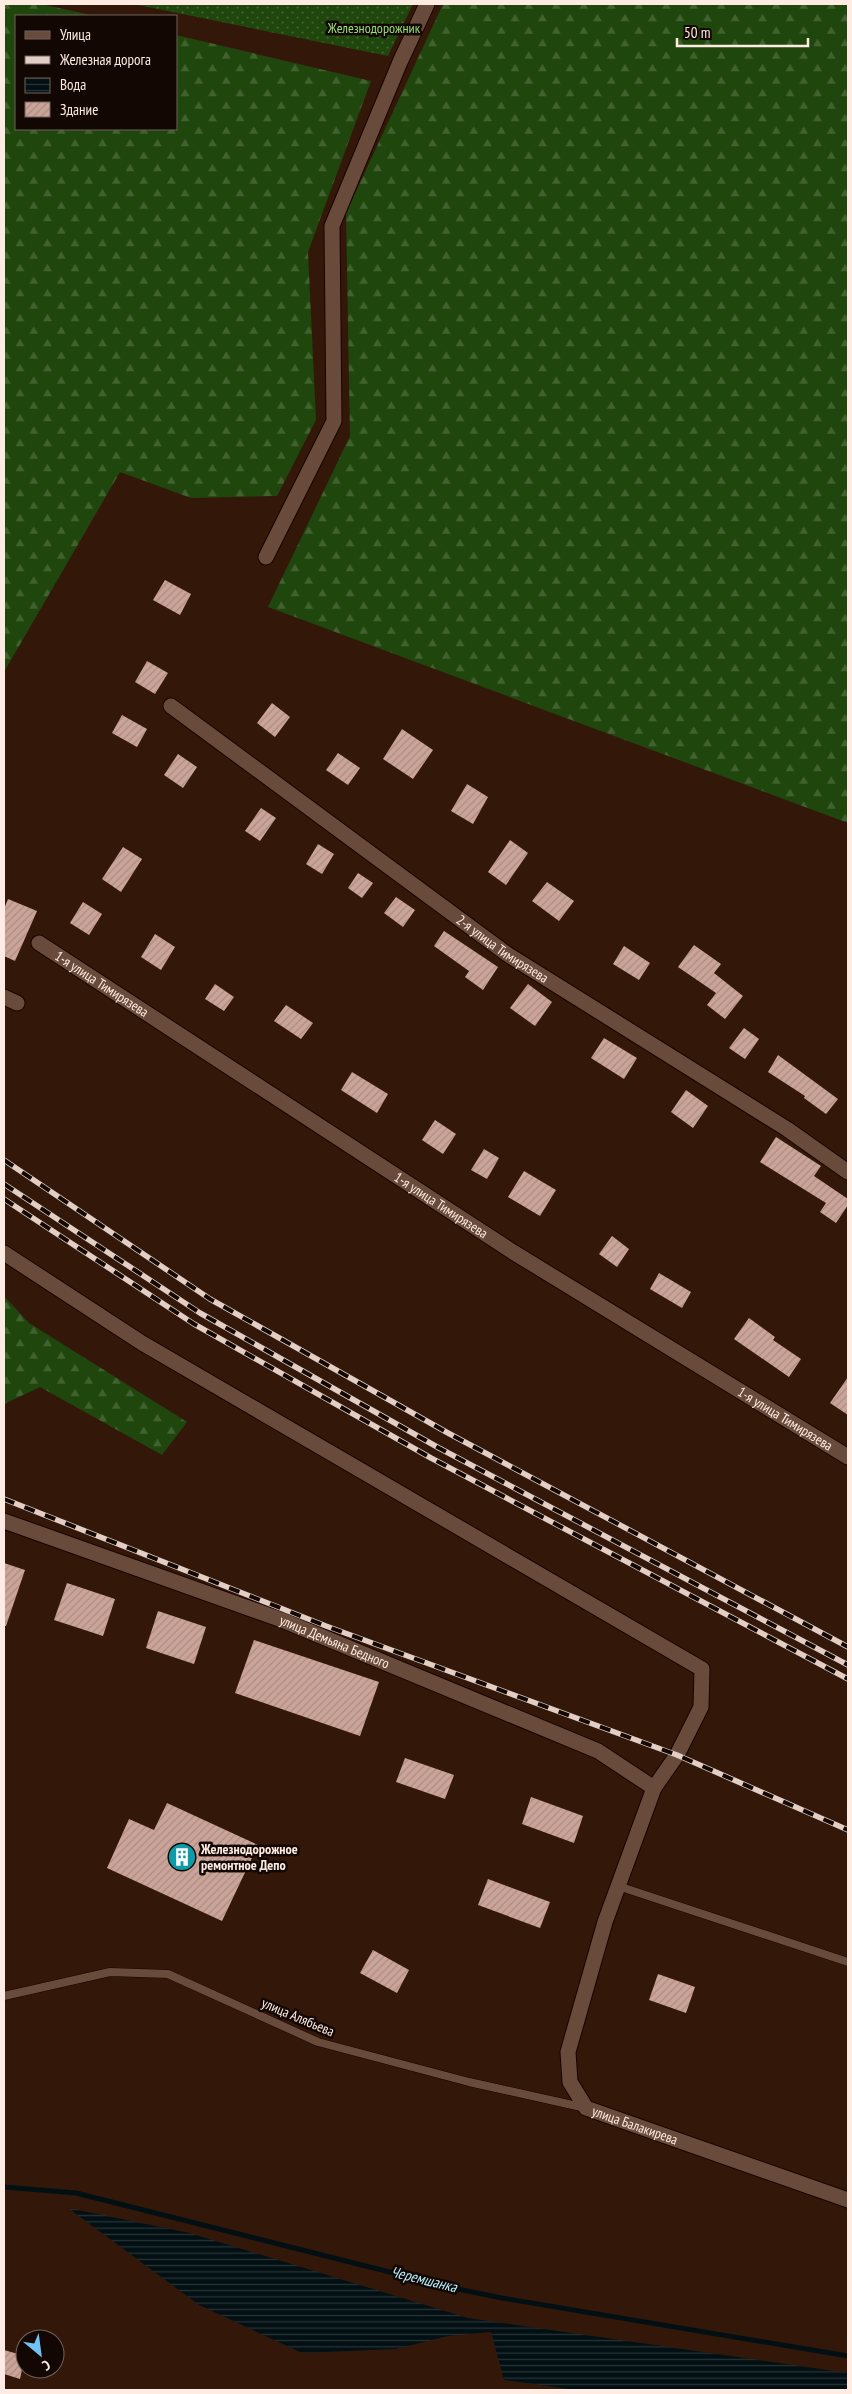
<svg xmlns="http://www.w3.org/2000/svg" width="852" height="2394" font-family="'PT Sans Narrow',sans-serif">
  <style>
    .grass { fill: url(#grass-dots) }
    .forest { fill: url(#forest-firs) }
    .water { fill: url(#water-rules) }
    .lines { fill: none; stroke-linecap: round; stroke-linejoin: round }
    .stream { stroke: #021014; stroke-width: 5 }
    .building { fill: url(#building-hatch) }
    .lane-casing { stroke: #190300; stroke-width: 9 }
    .street-casing { stroke: #190300; stroke-width: 17 }
    .lane { stroke: #694b3b; stroke-width: 8 }
    .street { stroke: #694b3b; stroke-width: 15 }
    .rail-casing { stroke: #e2cec4; stroke-width: 5.5 }
    .rail { stroke: #120703; stroke-width: 4; stroke-dasharray: 11; stroke-linecap: butt }
    .labels { text-anchor: middle; dominant-baseline: central; stroke-width: 5; stroke-linejoin: round; paint-order: stroke }
    .park-label { font-size: 14px; fill: #97e07b; stroke: #120703 }
    .street-label { font-size: 14px; fill: #feebe2; stroke: #120703 }
    .poi-label { font-size: 14px; font-weight: bold; fill: #feebe2; stroke: #120703; text-anchor: start }
    .water-label { font-size: 15px; font-style: italic; fill: #b4edfc; stroke: #120703 }
  </style>
  <defs>
    <pattern id="grass-dots" width="8" height="8" patternUnits="userSpaceOnUse" patternTransform="scale(1.25)"><rect width="8" height="8" fill="#1f460c"/><path d="M2 2h.1M6 6h.1" fill="none" stroke="#41612f" stroke-width="1.8" stroke-linecap="round"/></pattern>
    <pattern id="forest-firs" width="22" height="20" patternUnits="userSpaceOnUse" patternTransform="scale(1.25)"><rect width="22" height="20" fill="#1f460c"/><path d="M5 1l3.5 6h-7zM16 11l3.5 6h-7z" fill="#41612f"/></pattern>
    <pattern id="water-rules" width="6" height="5" patternUnits="userSpaceOnUse" patternTransform="scale(1.25)"><rect width="6" height="5" fill="#021014"/><path d="M0 2.5h6" fill="none" stroke="#283336"/></pattern>
    <pattern id="building-hatch" width="6" height="6" patternUnits="userSpaceOnUse" patternTransform="scale(1.25)"><rect width="6" height="6" fill="#cba499"/><path d="M-1 1l2-2M0 6l6-6M5 7l2-2" fill="none" stroke="#ab8c84"/></pattern>
  </defs>
  <rect width="100%" height="100%" fill="#33180a"/>
  <polygon class="grass" points="133,4 413,4 388,56"/>
  <g class="forest">
    <polygon points="4,4 41,4 95,16 16,16 16,129 176,129 176,35 371,81 308,252 316,420 277,496 191,498 120,472 4,672"/>
    <polygon points="443,4 848,4 848,823 268,607 350,436 346,213"/>
    <polygon points="4,1296 29,1323 187,1422 162,1455 40,1387 4,1404"/>
  </g>
  <polygon class="water" points="68,2208 190,2233 468,2318 848,2373 848,2390 576,2390 504,2380 491,2332 448,2336 396,2349 302,2353 199,2305"/>
  <g class="lines">
    <polyline class="stream" points="4,2187 76,2193 453,2288 502,2298 848,2356"/>
  </g>
  <g class="building">
    <polygon points="165,580 191,594 180,615 153,600"/>
    <polygon points="147,661 168,673 155,694 135,682"/>
    <polygon points="272,703 290,717 275,737 257,723"/>
    <polygon points="122,715 147,729 137,747 112,733"/>
    <polygon points="402,729 433,750 413,779 383,759"/>
    <polygon points="338,753 360,768 348,785 326,770"/>
    <polygon points="178,754 197,767 183,788 164,775"/>
    <polygon points="467,784 488,797 473,824 451,811"/>
    <polygon points="261,808 276,818 260,841 245,831"/>
    <polygon points="510,840 528,853 506,885 488,872"/>
    <polygon points="318,844 334,854 322,874 306,864"/>
    <polygon points="123,847 142,859 121,892 102,879"/>
    <polygon points="358,873 373,883 362,898 348,888"/>
    <polygon points="547,882 574,901 559,921 532,901"/>
    <polygon points="396,897 415,910 403,927 384,913"/>
    <polygon points="8,899 37,911 15,961 4,956 4,909"/>
    <polygon points="83,902 102,914 89,935 70,923"/>
    <polygon points="444,931 498,967 483,990 465,977 469,971 434,946"/>
    <polygon points="155,934 175,947 161,970 141,957"/>
    <polygon points="694,945 721,964 714,973 743,996 725,1019 707,1005 716,993 678,967"/>
    <polygon points="624,946 650,963 639,980 613,964"/>
    <polygon points="215,984 234,997 224,1011 205,999"/>
    <polygon points="528,984 552,1002 535,1026 510,1008"/>
    <polygon points="286,1005 313,1023 301,1039 274,1021"/>
    <polygon points="744,1028 759,1039 745,1059 729,1048"/>
    <polygon points="604,1038 637,1058 624,1079 591,1058"/>
    <polygon points="778,1055 838,1099 826,1114 804,1098 805,1096 768,1072"/>
    <polygon points="352,1072 388,1094 377,1113 341,1090"/>
    <polygon points="686,1090 708,1106 693,1128 671,1112"/>
    <polygon points="435,1120 456,1134 443,1154 422,1140"/>
    <polygon points="776,1137 821,1166 814,1176 848,1199 848,1205 836,1223 820,1212 826,1203 760,1162"/>
    <polygon points="484,1149 499,1158 487,1179 471,1170"/>
    <polygon points="524,1171 556,1190 540,1216 508,1197"/>
    <polygon points="612,1236 629,1249 617,1267 599,1254"/>
    <polygon points="659,1273 691,1292 682,1308 650,1289"/>
    <polygon points="749,1318 775,1337 773,1340 801,1359 789,1377 734,1339"/>
    <polygon points="848,1377 848,1415 830,1403"/>
    <polygon points="4,1563 25,1570 6,1626 4,1626"/>
    <polygon points="67,1583 115,1599 103,1636 54,1620"/>
    <polygon points="158,1611 206,1627 194,1664 146,1648"/>
    <polygon points="254,1640 379,1682 360,1736 235,1693"/>
    <polygon points="405,1758 454,1775 445,1799 396,1782"/>
    <polygon points="531,1797 583,1816 574,1843 522,1824"/>
    <polygon points="167,1803 258,1845 222,1921 107,1868 129,1819 154,1830"/>
    <polygon points="488,1879 550,1902 540,1928 478,1905"/>
    <polygon points="373,1950 409,1970 397,1993 360,1973"/>
    <polygon points="658,1974 695,1987 686,2013 649,2000"/>
    <polygon points="4,2350 25,2356 20,2379 4,2374"/>
  </g>
  <g class="lines">
    <defs>
      <g id="lane">
        <polyline points="618,1886 848,1962"/>
        <polyline points="4,1996 110,1972 168,1974 318,2042 469,2082 586,2108"/>
      </g>
      <g id="street">
        <polyline points="266,557 334,421 332,226 400,62 427,4"/>
        <path id="s1" d="M171,706L507,954L787,1129L848,1172"/>
        <path id="s2" d="M39,943L513,1252L848,1457"/>
        <polyline points="4,997 17,1003"/>
        <path id="s3" d="M4,1253L142,1343L702,1669L701,1707L677,1755L654,1788L605,1922L568,2052L570,2082L586,2108L848,2200"/>
        <path id="s4" d="M4,1521L282,1620L598,1751L654,1788"/>
      </g>
    </defs>
    <use href="#lane" class="lane-casing"/>
    <use href="#street" class="street-casing"/>
    <use href="#lane" class="lane"/>
    <use href="#street" class="street"/>
    <defs>
      <g id="rail">
        <polyline points="4,1160 210,1299 448,1433 848,1647"/>
        <polyline points="4,1184 200,1313 439,1448 848,1665"/>
        <polyline points="4,1199 194,1324 431,1458 848,1679"/>
        <polyline points="4,1499 326,1626 677,1755 848,1830"/>
      </g>
    </defs>
    <use href="#rail" class="rail-casing"/>
    <use href="#rail" class="rail"/>
  </g>
  <defs>
    <symbol id="building-disc" viewBox="-11 -11 22 22"><circle r="9.5" fill="#0f9aa8" stroke="#120703"/><path d="M-4-6H4V6H1V3H-1V6H-4ZM-2.5-4.3h1.7v1.8h-1.7ZM.8-4.3h1.7v1.8H.8ZM-2.5-1h1.7V.8h-1.7ZM.8-1h1.7V.8H.8Z" fill="#fff"/></symbol>
  </defs>
  <g fill-rule="evenodd">
    <use href="#building-disc" x="166" y="1841" width="32" height="32"/>
  </g>
  <g class="labels">
    <g class="park-label">
      <text x="374" y="28">Железнодорожник</text>
    </g>
    <g class="street-label">
      <text stroke="none"><textPath href="#s1" startOffset="411">2-я улица Тимирязева</textPath></text>
      <text stroke="none"><textPath href="#s2" startOffset="75">1-я улица Тимирязева</textPath></text>
      <text stroke="none"><textPath href="#s2" startOffset="480">1-я улица Тимирязева</textPath></text>
      <text stroke="none"><textPath href="#s2" startOffset="885">1-я улица Тимирязева</textPath></text>
      <text stroke="none"><textPath href="#s4" startOffset="352">улица Демьяна Бедного</textPath></text>
      <text transform="translate(298 2017) rotate(23)">улица Алябьева</text>
      <text stroke="none"><textPath href="#s3" startOffset="1335">улица Балакирева</textPath></text>
    </g>
    <g class="poi-label">
      <text x="201" y="1849">Железнодорожное<tspan x="201" dy="16">ремонтное Депо</tspan></text>
    </g>
    <g class="water-label">
      <text transform="translate(424 2279) rotate(14)">Черемшанка</text>
    </g>
  </g>
  <rect width="852" height="2394" fill="none" stroke="#feebe2" stroke-width="10"/>
  <rect x="15" y="15" width="162" height="115" fill="#120703" stroke="#70625c"/>
  <rect x="25" y="31" width="25" height="8" fill="#694b3b" stroke="#70625c"/>
  <text x="60" y="40" font-size="15" fill="#feebe2">Улица</text>
  <rect x="25" y="56" width="25" height="8" fill="#e2cec4" stroke="#70625c"/>
  <text x="60" y="65" font-size="15" fill="#feebe2">Железная дорога</text>
  <rect x="25" y="78" width="25" height="15" fill="url(#water-rules)" stroke="#70625c"/>
  <text x="60" y="90" font-size="15" fill="#feebe2">Вода</text>
  <rect x="25" y="102" width="25" height="15" fill="url(#building-hatch)" stroke="#70625c"/>
  <text x="60" y="115" font-size="15" fill="#feebe2">Здание</text>
  <g transform="translate(40 2354) rotate(151)"><circle r="24" fill="#120703" stroke="#70625c"/>
  <path d="M0-4L9 19L0 12L-9 19Z" fill="#72c1f5"/>
  <text y="-8" font-size="14" font-weight="bold" text-anchor="middle" fill="#feebe2">С</text>
  </g>
  <path d="M677 38v8h131v-8" fill="none" stroke="#feebe2" stroke-width="2.5"/>
  <text x="684" y="38" font-size="15" fill="#feebe2" stroke="#120703" stroke-width="4" paint-order="stroke">50 m</text>
</svg>
